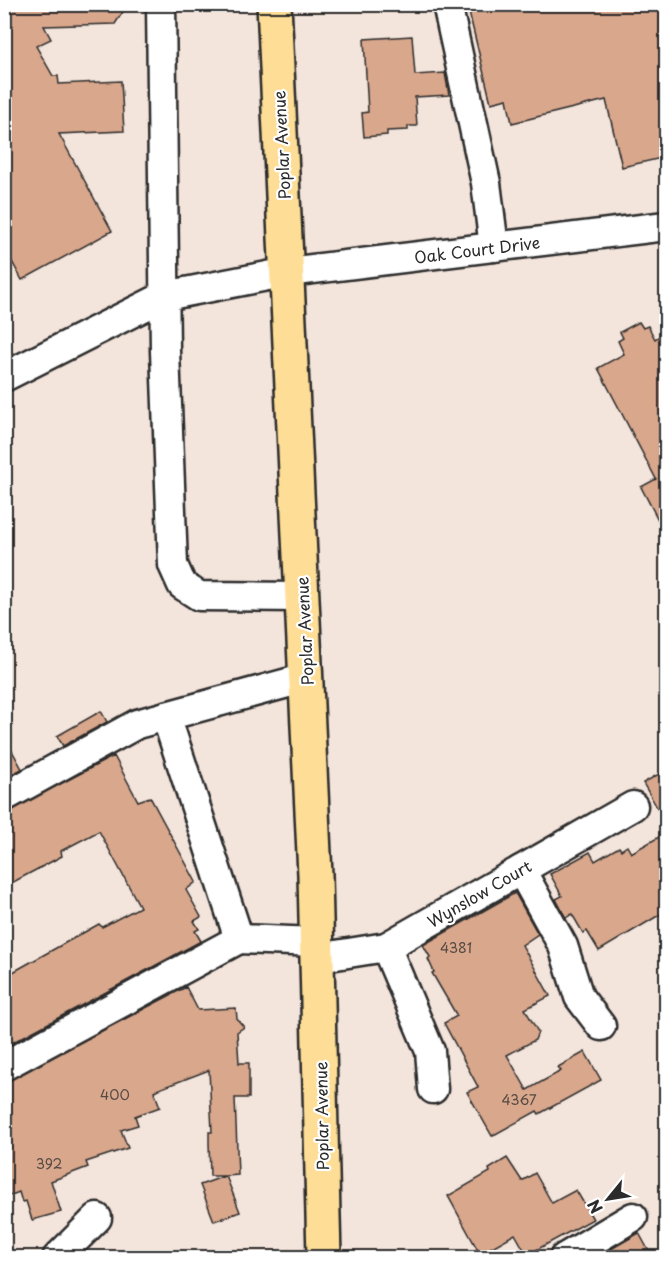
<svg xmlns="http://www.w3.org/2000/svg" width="671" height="1262" font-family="'Playpen Sans',sans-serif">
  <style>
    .building { fill: #d9a78c; stroke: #2b2b2b; stroke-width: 1.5 }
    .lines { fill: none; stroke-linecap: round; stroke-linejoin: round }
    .minor-casing { stroke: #2b2b2b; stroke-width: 33 }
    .major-casing { stroke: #2b2b2b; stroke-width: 38 }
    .minor { stroke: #fff; stroke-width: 28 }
    .major { stroke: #fede96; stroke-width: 33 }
    .labels { text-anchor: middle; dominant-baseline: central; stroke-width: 4.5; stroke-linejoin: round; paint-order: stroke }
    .number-label { font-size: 14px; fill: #564a43 }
    .street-label { font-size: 16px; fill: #2b2b2b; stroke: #fff }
  </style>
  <rect width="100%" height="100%" fill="#f4e5dc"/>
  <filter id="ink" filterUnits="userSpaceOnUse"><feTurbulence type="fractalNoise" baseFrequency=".0167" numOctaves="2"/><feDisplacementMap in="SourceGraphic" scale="12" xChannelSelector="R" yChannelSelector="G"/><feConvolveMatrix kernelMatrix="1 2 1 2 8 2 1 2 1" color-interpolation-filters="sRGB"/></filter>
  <g filter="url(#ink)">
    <g class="building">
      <polygon points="4,4 128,4 115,24 44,26 51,39 36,46 53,76 58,76 59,84 121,81 124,131 59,134 112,231 22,280 4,247"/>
      <polygon points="467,4 666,4 666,157 622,167 606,100 512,123 507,99 491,103"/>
      <polygon points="412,36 415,75 445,73 449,95 415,97 417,126 408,126 408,130 387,131 387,135 364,137 362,113 368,112 364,39"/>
      <polygon points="639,322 643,328 648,326 655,339 666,332 666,535 641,487 656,479 598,368 624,354 618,341 623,338 620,332"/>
      <polygon points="101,711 107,722 63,746 57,736"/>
      <polygon points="4,736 22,769 4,778"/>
      <polygon points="114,756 138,801 150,797 196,882 186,890 201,917 194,921 199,929 195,931 201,941 4,1047 4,977 99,924 102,927 140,907 99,831 61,851 62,856 4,887 4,813"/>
      <polygon points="666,770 666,823 643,783"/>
      <polygon points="666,833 666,911 599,951 587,931 583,933 572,914 566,918 556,899 562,896 550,874 590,852 595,861 619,847 621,850 627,846 631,853"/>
      <polygon points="515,893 538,934 522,945 550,996 525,1009 538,1032 535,1040 507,1055 527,1090 561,1071 558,1067 585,1052 601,1080 539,1114 537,1111 492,1136 467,1092 478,1087 444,1023 457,1016 432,973 434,972 428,959 430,957 423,945"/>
      <polygon points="186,987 198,1010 236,1008 237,1019 244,1027 237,1032 239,1063 249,1063 249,1098 235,1098 238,1175 226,1176 240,1212 214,1221 200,1185 225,1176 210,1176 209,1143 209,1132 212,1132 209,1070 154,1091 160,1107 135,1116 138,1125 121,1130 128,1148 86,1162 88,1167 51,1181 61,1212 32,1220 26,1201 22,1202 19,1192 4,1198 4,1082"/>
      <polygon points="507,1158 522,1181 535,1173 552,1203 576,1190 593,1219 527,1255 515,1234 480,1254 448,1196 490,1172 489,1169"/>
      <polygon points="639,1233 652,1257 597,1257"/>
    </g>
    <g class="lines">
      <defs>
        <g id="minor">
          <polyline points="161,4 165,351 173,565 182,585 199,596 302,597"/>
          <polyline points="447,4 486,183 494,247"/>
          <polyline points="4,377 165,296 288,272 666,226"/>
          <polyline points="4,797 137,724 306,678"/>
          <polyline points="521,870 563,946 579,997 601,1026"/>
          <polyline points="239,939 317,942"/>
          <polyline points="386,947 430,1051 433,1089"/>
          <polyline points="317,958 386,947 633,806"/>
          <polyline points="4,1066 239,939 166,716"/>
          <polyline points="57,1258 97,1218"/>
          <polyline points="564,1258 633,1217"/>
        </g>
        <polyline id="major" points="274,4 315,875 324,1258"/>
      </defs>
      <use href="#minor" class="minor-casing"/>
      <use href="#major" class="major-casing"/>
      <use href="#minor" class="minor"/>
      <use href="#major" class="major"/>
    </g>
  </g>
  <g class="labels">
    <g class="number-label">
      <text x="456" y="947">4381</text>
      <text x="115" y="1094">400</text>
      <text x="519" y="1099">4367</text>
      <text x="49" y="1163">392</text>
    </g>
    <g class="street-label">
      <text transform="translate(281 145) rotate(-93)">Poplar Avenue</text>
      <text transform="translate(477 249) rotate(-7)">Oak Court Drive</text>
      <text transform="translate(304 631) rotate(-93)">Poplar Avenue</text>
      <text transform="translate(479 893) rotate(-30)">Wynslow Court</text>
      <text transform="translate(321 1116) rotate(-91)">Poplar Avenue</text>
    </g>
  </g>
  <rect width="671" height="1262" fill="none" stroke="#fff" stroke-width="24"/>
  <rect x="12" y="12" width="647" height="1238" fill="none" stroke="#2b2b2b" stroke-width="2" filter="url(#ink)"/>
  <g transform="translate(608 1199) rotate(240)" stroke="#ffffff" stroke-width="4.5" paint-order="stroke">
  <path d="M0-4.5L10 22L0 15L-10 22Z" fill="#2b2b2b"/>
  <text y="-9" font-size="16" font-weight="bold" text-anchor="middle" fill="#2b2b2b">N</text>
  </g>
</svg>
